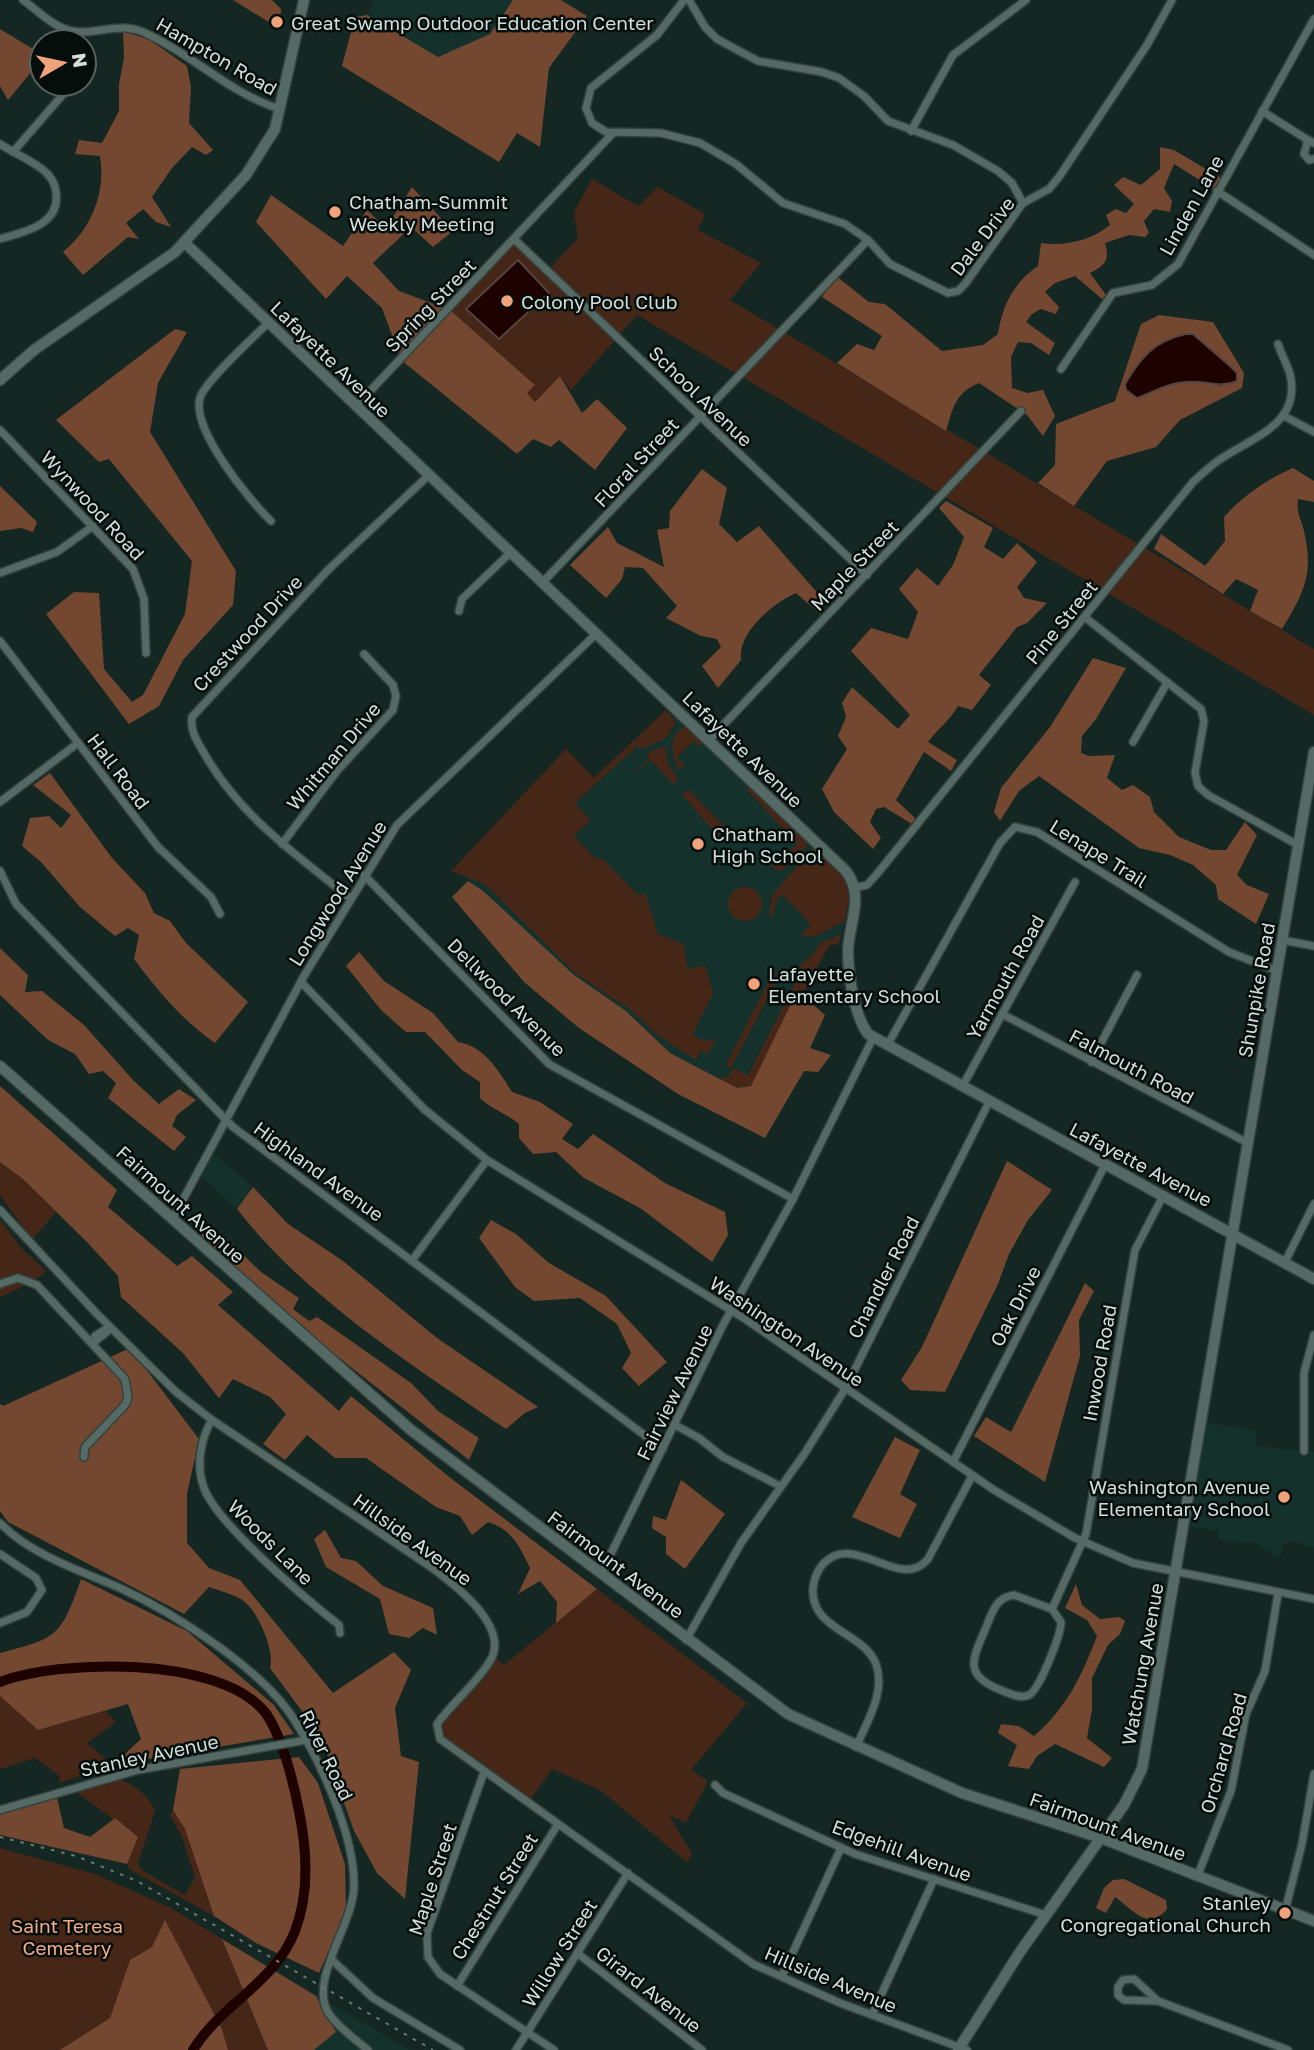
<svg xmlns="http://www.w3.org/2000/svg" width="1314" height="2050" font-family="'Golos Text',sans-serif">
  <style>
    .built { fill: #15312c }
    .green { fill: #462717 }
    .forest { fill: #744730; fill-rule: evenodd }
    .water { fill: #1d0200; stroke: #544442; stroke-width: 2 }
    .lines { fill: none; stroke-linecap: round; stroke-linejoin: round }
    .river { stroke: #1d0200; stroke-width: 10 }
    .street-casing { stroke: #33423f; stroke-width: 10 }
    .secondary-casing { stroke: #33423f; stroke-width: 13 }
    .street { stroke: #556a65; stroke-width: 7 }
    .secondary { stroke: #556a65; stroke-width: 10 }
    .rail { stroke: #6a7a76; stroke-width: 2; stroke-dasharray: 3.5 7; stroke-linecap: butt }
    .poi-dot { fill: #f0a27a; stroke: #060e0c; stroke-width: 2.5 }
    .labels { text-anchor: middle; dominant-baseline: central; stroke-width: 5; stroke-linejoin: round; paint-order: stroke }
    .poi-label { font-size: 19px; fill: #d3dfdc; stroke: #060e0c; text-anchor: start }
    .street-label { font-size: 19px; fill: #d3dfdc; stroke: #060e0c }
    .park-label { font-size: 19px; fill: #f5ab86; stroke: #060e0c }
  </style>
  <rect width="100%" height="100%" fill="#142723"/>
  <g class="built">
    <polygon points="375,0 513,0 490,34 438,57 367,15"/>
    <polygon points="673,712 843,873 851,896 839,943 829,946 751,1086 737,1088 670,1053 626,1011 574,975 456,869 566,749 598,782"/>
    <polygon points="210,1151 253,1187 237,1209 198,1173"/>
    <polygon points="1201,1421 1256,1431 1257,1446 1314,1452 1314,1548 1290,1541 1283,1546 1281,1555 1276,1557 1257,1544 1219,1539 1218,1531 1183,1525"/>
    <polygon points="277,1972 410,2050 228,2050"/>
  </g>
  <g class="green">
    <polygon points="592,179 638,206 658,187 705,214 698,230 761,263 730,300 1314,649 1314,715 637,315 571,390 560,376 535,402 526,393 535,385 450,310 514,243 547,271 578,238 574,212"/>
    <polygon points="666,710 676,722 666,738 642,749 637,746 575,803 590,820 574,836 596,859 603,859 638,895 645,893 658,934 683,944 688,969 705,965 713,993 692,1035 705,1041 716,1039 708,1054 701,1051 696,1060 656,1034 631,1010 575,973 485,884 451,871 566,749 594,778"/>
    <path d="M686,726L733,770L732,772L703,743L699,746L694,741L677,757L684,766L680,770C670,756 668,733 686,726Z"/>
    <polygon points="665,746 668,763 678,779 673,784 651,760 635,772 649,758 647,753"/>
    <polygon points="749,784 806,838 807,846 783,870 775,870 766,860 774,866 797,844 746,789"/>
    <polygon points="677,789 682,794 689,790 725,827 718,836"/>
    <path d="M812,849H816C847,878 855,878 845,921L814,937L801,935L811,925L782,894L777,899L773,916L769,915L772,895Z"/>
    <circle cx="745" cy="904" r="17"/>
    <path d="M841,934L839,943L829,946L751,1086L737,1088L719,1080L729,1076L733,1068L748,1075L799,976L796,973C800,959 816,958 818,944Z"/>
    <polygon points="775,973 777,980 731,1068 726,1065 770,979 769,975"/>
    <polygon points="0,1162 23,1179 56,1212 32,1240 0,1195"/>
    <polygon points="0,1220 21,1248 46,1271 29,1284 0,1297"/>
    <polygon points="597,1589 747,1703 691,1770 708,1781 686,1823 669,1815 692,1854 687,1862 600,1790 552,1769 528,1803 440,1741 438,1723 493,1656 504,1665"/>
    <polygon points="0,1696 38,1730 105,1711 116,1722 87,1743 113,1765 59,1783 60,1776 35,1758 0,1769"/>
    <path d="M118,1779C132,1783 149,1796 155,1810L138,1864L143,1871L185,1895L195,1878L182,1837L170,1815L173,1810L185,1829L214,1916L129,1869L127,1864L138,1837L76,1792Z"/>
    <polygon points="0,1848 95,1874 171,1908 222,1939 268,2050 228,2050 222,2029 165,1921 152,1947 130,1960 110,2018 60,2050 0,2050"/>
  </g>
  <g class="forest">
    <polygon points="233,0 272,0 281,9 280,29"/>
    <polygon points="513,0 561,0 587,16 549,68 540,147 517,133 499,162 342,66 355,17 367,15 438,57 490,34"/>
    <polygon points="0,29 33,49 32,71 8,100 0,86"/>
    <path d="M123,31L150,40L187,66L191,87L189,123L213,150L206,155L192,147L172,168L152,197L171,227L156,222L143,209L126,223L139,239L128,237L83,275L63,252C92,228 106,192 100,156L75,154L79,140L102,143L119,111V84L124,58Z"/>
    <path d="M1160,147L1174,150L1221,178L1214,189L1174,164L1164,188L1172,201L1170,212L1154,209L1144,221L1149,233L1145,237L1129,235L1105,243C1110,261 1105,265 1090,273L1106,295L1102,299L1075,276L1055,283L1045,292L1059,307L1056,314L1041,309L1032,314L1026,322L1055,343L1049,355L1031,343L1018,342L1011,357L1012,388L1028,393L1043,390L1055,416L1043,436L1027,415L979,383C955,393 953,408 946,431L837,363L857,344L874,350L882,336L822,297L836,276L869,302L885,304L942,351L983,345L998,334C1002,306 1013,283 1038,266L1041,243C1064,247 1092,240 1110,225L1106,215L1116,209L1126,213L1134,204L1114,185L1123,177L1141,185L1160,169Z"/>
    <polygon points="412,187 453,231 433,247 411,227 373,263 399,291 450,310 535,385 527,393 535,402 560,376 582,413 597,399 627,428 595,470 559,440 551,447 533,439 517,454 401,360 382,308 347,276 326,299 256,222 271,195 343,246 367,210 386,228"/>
    <path d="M1159,315L1213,322L1244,373L1242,388L1180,420L1156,447L1107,461L1074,506L1038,483L1055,465L1056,424L1115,401L1141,324ZM1186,334L1200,340L1237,373L1220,386C1194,376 1169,384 1145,395L1125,384C1140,359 1156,341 1186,334Z"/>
    <polygon points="175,329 187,332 158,383 150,432 236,571 233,605 183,660 159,706 129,724 46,614 74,592 99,593 104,669 132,702 143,695 185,614 192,561 109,459 99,462 56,420"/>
    <path d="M1293,468L1314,481V502L1298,499C1296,512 1301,519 1304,531C1314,574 1304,593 1282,629L1250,611L1258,590L1236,579L1223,594L1154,549L1161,534L1205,566L1225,541L1224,517C1244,495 1266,480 1293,468Z"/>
    <path d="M702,469L727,488L719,524L737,542L759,526L821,597V615L796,593C774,602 737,633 741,660L718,688L702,666L721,647L717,639L701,636L666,618L677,606L643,568L625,567L622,579L606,598L570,565L608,527L617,543L664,567L657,530L669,528L670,511Z"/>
    <polygon points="0,486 37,522 33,532 21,528 0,531"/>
    <path d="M946,501L993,528L984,547L1003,559L1017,543L1037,562L1017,587L1024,598L1047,603L1027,623L1017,627L979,675L991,685L972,710L958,706C950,720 938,729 928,742L957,760L951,771L924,752L896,800L916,819L912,824L884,807L876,809L870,822L881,838L873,849L834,812L822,789L847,749L838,736L846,717L842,703L852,687L898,729L910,715L851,651L871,628L908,639L918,612L899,589L917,568L938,586L953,565L964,537L939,508Z"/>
    <polygon points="1093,658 1126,668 1096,719 1082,736 1081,753 1089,756 1115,755 1107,778 1122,790 1133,785 1150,797 1154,812 1179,837 1211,850 1226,850 1245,822 1257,835 1237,875 1247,885 1269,894 1256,924 1218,899 1216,885 1193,865 1170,855 1139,848 1039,776 1019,791 1000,821 994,812 1001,788 1050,727"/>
    <path d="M50,773L112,858L145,893L154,913L170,921L186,943L248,1002L215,1043C182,1020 158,991 134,959L139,935L128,928L115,936L80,907L41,862L22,846L30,818L49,816L61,828L71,815L33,785Z"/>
    <polygon points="468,881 482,890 574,975 626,1011 670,1053 737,1088 751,1086 791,1004 801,994 825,1015 810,1048 831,1055 818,1072 804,1071 765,1138 678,1094 579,1028 524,982 452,897"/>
    <polygon points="0,948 28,975 25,992 42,991 84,1025 133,1080 159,1104 179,1089 196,1100 177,1115 172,1126 186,1137 174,1151 108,1098 116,1083 103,1071 89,1074 75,1054 48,1040 0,995"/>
    <path d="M359,952L384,981L433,1013L458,1042C484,1046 499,1071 512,1092L540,1102L573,1124L562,1139L578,1149L593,1134L665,1183L725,1212L728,1235L712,1262L640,1208L584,1178L556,1152L533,1154L519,1138V1124C506,1113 492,1110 480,1098V1082L462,1070L425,1032H406L381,1010L346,966Z"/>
    <path d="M0,1086L117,1190L108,1207L177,1266L192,1256L233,1292L218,1305L339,1411L351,1396L448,1476L597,1589L556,1623L557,1602L540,1581L518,1594L530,1568C520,1546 511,1529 488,1522L472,1535L460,1516L436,1507L366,1458H335L307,1435L285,1460L263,1444L286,1414L270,1397L233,1379L219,1398L183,1353L121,1297L118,1276L87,1242L23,1179L0,1162Z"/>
    <polygon points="1007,1161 1052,1190 1028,1220 1009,1254 998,1284 945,1392 910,1390 901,1380 922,1347"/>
    <path d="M253,1187L288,1224L343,1261L437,1338L538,1407L525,1413L506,1429C414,1367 305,1297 237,1209Z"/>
    <polygon points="491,1220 516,1234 549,1263 606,1296 667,1362 639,1386 622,1368 631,1353 617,1324 580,1298 534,1301 515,1287 479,1238"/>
    <polygon points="207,1227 227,1239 261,1272 299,1298 293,1309 309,1321 317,1317 411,1383 438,1411 479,1438 469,1460 329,1350 201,1236"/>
    <polygon points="1085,1283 1094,1291 1079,1320 1080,1356 1045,1482 974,1436 986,1417 1011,1432"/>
    <path d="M130,1348L199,1439L187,1494V1543L209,1568L240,1580L333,1693L394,1652L411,1670L395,1708L401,1756L419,1762L405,1899L377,1873L354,1831L321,1737L270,1668C275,1651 259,1614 245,1602C237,1595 220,1591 209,1587L184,1614L8,1522L0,1511V1404L3,1406Z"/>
    <polygon points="895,1437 920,1450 900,1494 917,1504 900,1538 852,1517"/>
    <polygon points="681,1480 725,1514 685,1569 666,1554 666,1537 652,1528 653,1516 666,1520"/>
    <polygon points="325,1530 341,1558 356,1561 383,1586 433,1608 437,1635 423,1628 409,1638 389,1634 380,1599 326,1567 314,1539"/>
    <path d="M81,1579L187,1631L274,1705L294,1734L113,1765L141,1739L128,1704L38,1730L0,1696V1653C58,1638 61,1636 81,1579Z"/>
    <path d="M1076,1584L1082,1605L1100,1619L1119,1617L1125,1621L1120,1634L1108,1645L1092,1678V1709L1087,1738L1112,1758L1104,1767L1055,1744L1037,1756L1029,1769L1008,1766L1017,1745L998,1733L1001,1724L1019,1726L1034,1736C1067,1708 1082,1675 1097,1636L1087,1620L1065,1608Z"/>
    <polygon points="299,1757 318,1783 345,1864 346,1912 319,1973 256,1943 214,1916 185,1829 173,1810 180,1769"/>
    <polygon points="56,1793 64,1828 90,1837 115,1818 138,1837 127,1864 0,1835 0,1811"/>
    <path d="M1124,1879L1166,1900L1167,1909C1148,1932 1132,1909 1115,1897L1106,1913L1096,1908L1104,1888L1113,1880Z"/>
    <polygon points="165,1920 222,2029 228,2050 60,2050 110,2018 130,1960 152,1947"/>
    <polygon points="222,1939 316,1996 336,2032 314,2050 268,2050"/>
  </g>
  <g class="water">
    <polygon points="518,260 549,293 499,339 466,309"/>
    <path d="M1186,334H1193L1231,367L1237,373V381C1220,389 1205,380 1186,382C1168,383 1154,392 1137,398L1126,390L1125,384C1141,357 1154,341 1186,334Z"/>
  </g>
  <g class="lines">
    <path class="river" d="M0,1682C61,1659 217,1656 264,1711C281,1732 294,1784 299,1811C307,1850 310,1892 295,1931C275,1983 221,2004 193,2050"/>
    <defs>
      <g id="street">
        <path d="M23,0C37,10 51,25 68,30C93,37 117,21 143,32C191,53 230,94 280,109"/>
        <polyline points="684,0 657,35 591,88 586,108 592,123 606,132 661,133 700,143 736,164 783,203 845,224 868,240 890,264 948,293 958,291 965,284 1023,203 1049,189 1059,177 1147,45 1172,0"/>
        <polyline points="689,0 705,27 717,39 758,61 822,72 839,78 864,96 888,121 953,145 998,171 1012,183 1023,203"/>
        <polyline points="1262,111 1308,140"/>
        <polyline points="911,131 953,55 1026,0"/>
        <polyline points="1314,143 1308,140 1304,154 1309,160 1314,159"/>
        <path d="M0,144C14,153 29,159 42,169C50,175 55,182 56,192C61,225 24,232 0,239"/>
        <polyline points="13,152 72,84"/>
        <polyline points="1217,191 1314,255"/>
        <polyline points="514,239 867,575"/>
        <path d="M268,323C254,337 204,382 200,398C191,429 249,500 271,521"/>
        <polyline points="1061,369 1113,293 1152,285 1178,264 1314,19"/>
        <polyline points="356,406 613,133"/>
        <polyline points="1284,416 1314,432"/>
        <polyline points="0,430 133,569 144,599 146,653"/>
        <polyline points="0,573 57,552 93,526"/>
        <polyline points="542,583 868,240"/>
        <polyline points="459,611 462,599 510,553"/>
        <polyline points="1086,618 1201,709 1204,721 1195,773 1198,786 1208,795 1298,845"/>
        <polyline points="0,641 158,847 211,897 220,914"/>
        <polyline points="710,739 1021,411"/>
        <polyline points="1133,742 1167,683"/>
        <polyline points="0,802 78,743"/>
        <polyline points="282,844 337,771 393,710 396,696 393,685 364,654"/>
        <polyline points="0,871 16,904 233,1127 663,1449"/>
        <polyline points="364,875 549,1064 793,1199"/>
        <path d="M854,888L867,885L877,874L1193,482C1204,472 1214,462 1227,455C1259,435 1301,421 1290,374C1287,364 1281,354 1278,344"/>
        <path d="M350,898C295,854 239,815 204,753C197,741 190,731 192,717L328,570L429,475"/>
        <polyline points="1282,940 1314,946"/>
        <polyline points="301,982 424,1109 487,1160 745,1319 994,1490 1075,1538 1133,1563 1314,1599"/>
        <polyline points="1002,1014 1248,1143"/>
        <polyline points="887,1046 1000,843 1015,827 1037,832 1229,952 1277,971"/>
        <polyline points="1091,1062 1137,975"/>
        <polyline points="962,1087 1075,882"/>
        <path d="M0,1210L97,1314L176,1392L212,1420L431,1567C455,1585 511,1627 490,1661C476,1684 453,1702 437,1724L440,1739L753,1964L840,2003L967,2050"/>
        <polyline points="172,1220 304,976 397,825 596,634"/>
        <polyline points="413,1259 487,1160"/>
        <polyline points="1285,1262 1314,1204"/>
        <polyline points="0,1284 18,1278 37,1285 125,1379 128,1398 125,1405 85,1447 84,1457"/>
        <polyline points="95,1341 95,1336 109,1327"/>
        <polyline points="93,1343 108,1331 107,1328"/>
        <path d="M212,1420C200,1439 196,1467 204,1488C217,1524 307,1600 339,1625L340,1633"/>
        <polyline points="675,1425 699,1438 723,1457 780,1486"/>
        <polyline points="1304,1451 1304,1373 1314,1335"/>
        <polyline points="953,1462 1105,1165"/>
        <path d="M0,1523C31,1555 79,1570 120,1588C174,1613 264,1670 295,1721C321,1763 354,1834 354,1884C355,1924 307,1980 329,2014C339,2028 355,2039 368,2050"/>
        <polyline points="0,1554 36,1578 42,1590 27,1612 0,1623"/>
        <polyline points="601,1574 723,1325 793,1199 873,1038"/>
        <path d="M1014,1595L1052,1609L1061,1622C1061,1634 1040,1689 1029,1695C1021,1699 1011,1694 1003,1691C961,1675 973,1659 987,1625C993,1610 997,1597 1014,1595Z"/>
        <polyline points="1052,1609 1086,1534 1135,1250 1163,1196"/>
        <polyline points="686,1640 741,1543 805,1453 845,1389 989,1102"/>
        <path d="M856,1747C867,1722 886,1692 876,1664C864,1632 810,1630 813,1588C814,1579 817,1571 823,1564C855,1530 900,1593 928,1559L972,1476"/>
        <polyline points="484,1772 427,1933 428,1957 440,1974 554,2050"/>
        <polyline points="715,1785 723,1793 855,1854 1046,1915"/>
        <polyline points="0,1810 138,1770 306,1740"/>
        <polyline points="1197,1877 1231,1791 1246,1714 1265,1671 1278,1594"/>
        <polyline points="1285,1911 1302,1844 1314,1774"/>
        <polyline points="577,1953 702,2050"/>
        <polyline points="332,1960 373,1998 460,2050"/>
        <polyline points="782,1976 841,1848"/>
        <polyline points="457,1986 558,1824"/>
        <polyline points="1158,2001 1124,2000 1118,1995 1118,1987 1123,1980 1134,1979 1158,2001 1288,2050"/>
        <polyline points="872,2015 934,1879"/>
        <polyline points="516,2050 628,1873"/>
      </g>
      <g id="secondary">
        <path d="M185,243L846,871C865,896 849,923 848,950C848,974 854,1015 868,1034L1314,1279"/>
        <polyline points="0,380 34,350 175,252 246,175 275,129 304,0"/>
        <polyline points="0,1066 411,1430 788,1714 962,1793 1101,1838 1314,1921"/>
        <polyline points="958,2050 1020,1952 1124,1805 1142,1769 1314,752"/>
      </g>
    </defs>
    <use href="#street" class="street-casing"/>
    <use href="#secondary" class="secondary-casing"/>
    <use href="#street" class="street"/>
    <use href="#secondary" class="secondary"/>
    <polyline class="rail" points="0,1837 76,1856 137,1881 433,2050"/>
  </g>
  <g class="poi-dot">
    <circle cx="277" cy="22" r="7"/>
    <circle cx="335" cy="212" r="7"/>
    <circle cx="507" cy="301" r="7"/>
    <circle cx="698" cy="844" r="7"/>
    <circle cx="754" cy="984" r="7"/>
    <circle cx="1284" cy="1497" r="7"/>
    <circle cx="1285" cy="1913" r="7"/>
  </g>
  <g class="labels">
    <g class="poi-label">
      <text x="291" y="22">Great Swamp Outdoor Education Center</text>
      <text x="349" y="201">Chatham-Summit<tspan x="349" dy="22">Weekly Meeting</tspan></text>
      <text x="521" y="301">Colony Pool Club</text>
      <text x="712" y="833">Chatham<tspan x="712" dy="22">High School</tspan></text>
      <text x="768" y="973">Lafayette<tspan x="768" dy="22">Elementary School</tspan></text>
      <text x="1270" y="1486" text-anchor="end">Washington Avenue<tspan x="1270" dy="22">Elementary School</tspan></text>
      <text x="1271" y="1902" text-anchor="end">Stanley<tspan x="1271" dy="22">Congregational Church</tspan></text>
    </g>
    <g class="street-label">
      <text transform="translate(217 56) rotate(30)">Hampton Road</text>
      <text transform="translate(1191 205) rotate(-61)">Linden Lane</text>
      <text transform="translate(982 236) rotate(-53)">Dale Drive</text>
      <text transform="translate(430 305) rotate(-46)">Spring Street</text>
      <text transform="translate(331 359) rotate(44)">Lafayette Avenue</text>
      <text transform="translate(701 396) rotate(44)">School Avenue</text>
      <text transform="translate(636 462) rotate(-47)">Floral Street</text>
      <text transform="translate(93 505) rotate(47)">Wynwood Road</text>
      <text transform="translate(854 565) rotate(-46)">Maple Street</text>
      <text transform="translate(1061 622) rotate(-51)">Pine Street</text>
      <text transform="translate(247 633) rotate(-47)">Crestwood Drive</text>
      <text transform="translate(743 749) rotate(44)">Lafayette Avenue</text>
      <text transform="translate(333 756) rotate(-50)">Whitman Drive</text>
      <text transform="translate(119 771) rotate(53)">Hall Road</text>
      <text transform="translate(1099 853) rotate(32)">Lenape Trail</text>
      <text transform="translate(337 893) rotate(-58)">Longwood Avenue</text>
      <text transform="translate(1005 977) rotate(-61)">Yarmouth Road</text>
      <text transform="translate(1256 990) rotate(-80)">Shunpike Road</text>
      <text transform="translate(507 997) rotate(45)">Dellwood Avenue</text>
      <text transform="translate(1132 1066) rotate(28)">Falmouth Road</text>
      <text transform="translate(1141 1164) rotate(28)">Lafayette Avenue</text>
      <text transform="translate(319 1171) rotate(36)">Highland Avenue</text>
      <text transform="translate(181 1204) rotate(42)">Fairmount Avenue</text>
      <text transform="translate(883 1277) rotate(-63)">Chandler Road</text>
      <text transform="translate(1015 1306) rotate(-63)">Oak Drive</text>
      <text transform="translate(787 1331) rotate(34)">Washington Avenue</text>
      <text transform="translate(1099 1363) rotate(-80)">Inwood Road</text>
      <text transform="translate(674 1392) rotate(-64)">Fairview Avenue</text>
      <text transform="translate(413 1539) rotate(36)">Hillside Avenue</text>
      <text transform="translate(271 1542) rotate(45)">Woods Lane</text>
      <text transform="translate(616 1564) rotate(37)">Fairmount Avenue</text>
      <text transform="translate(1142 1664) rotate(-80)">Watchung Avenue</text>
      <text transform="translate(1223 1753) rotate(-74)">Orchard Road</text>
      <text transform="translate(149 1755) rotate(-12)">Stanley Avenue</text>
      <text transform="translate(327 1755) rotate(64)">River Road</text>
      <text transform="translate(1108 1826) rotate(20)">Fairmount Avenue</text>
      <text transform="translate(902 1850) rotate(20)">Edgehill Avenue</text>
      <text transform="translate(432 1879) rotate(-72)">Maple Street</text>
      <text transform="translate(494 1896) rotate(-58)">Chestnut Street</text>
      <text transform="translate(559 1953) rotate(-58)">Willow Street</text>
      <text transform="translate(831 1979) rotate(23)">Hillside Avenue</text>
      <text transform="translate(649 1989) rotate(38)">Girard Avenue</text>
    </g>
    <g class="park-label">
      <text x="67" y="1925">Saint Teresa<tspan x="67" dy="22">Cemetery</tspan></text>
    </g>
  </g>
  <g transform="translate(63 63) rotate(81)"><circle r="33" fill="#060e0c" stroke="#58625f" stroke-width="2"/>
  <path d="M0-5L12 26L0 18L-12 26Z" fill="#f0a27a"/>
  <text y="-10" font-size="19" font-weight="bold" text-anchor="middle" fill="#d3dfdc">N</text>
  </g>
</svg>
